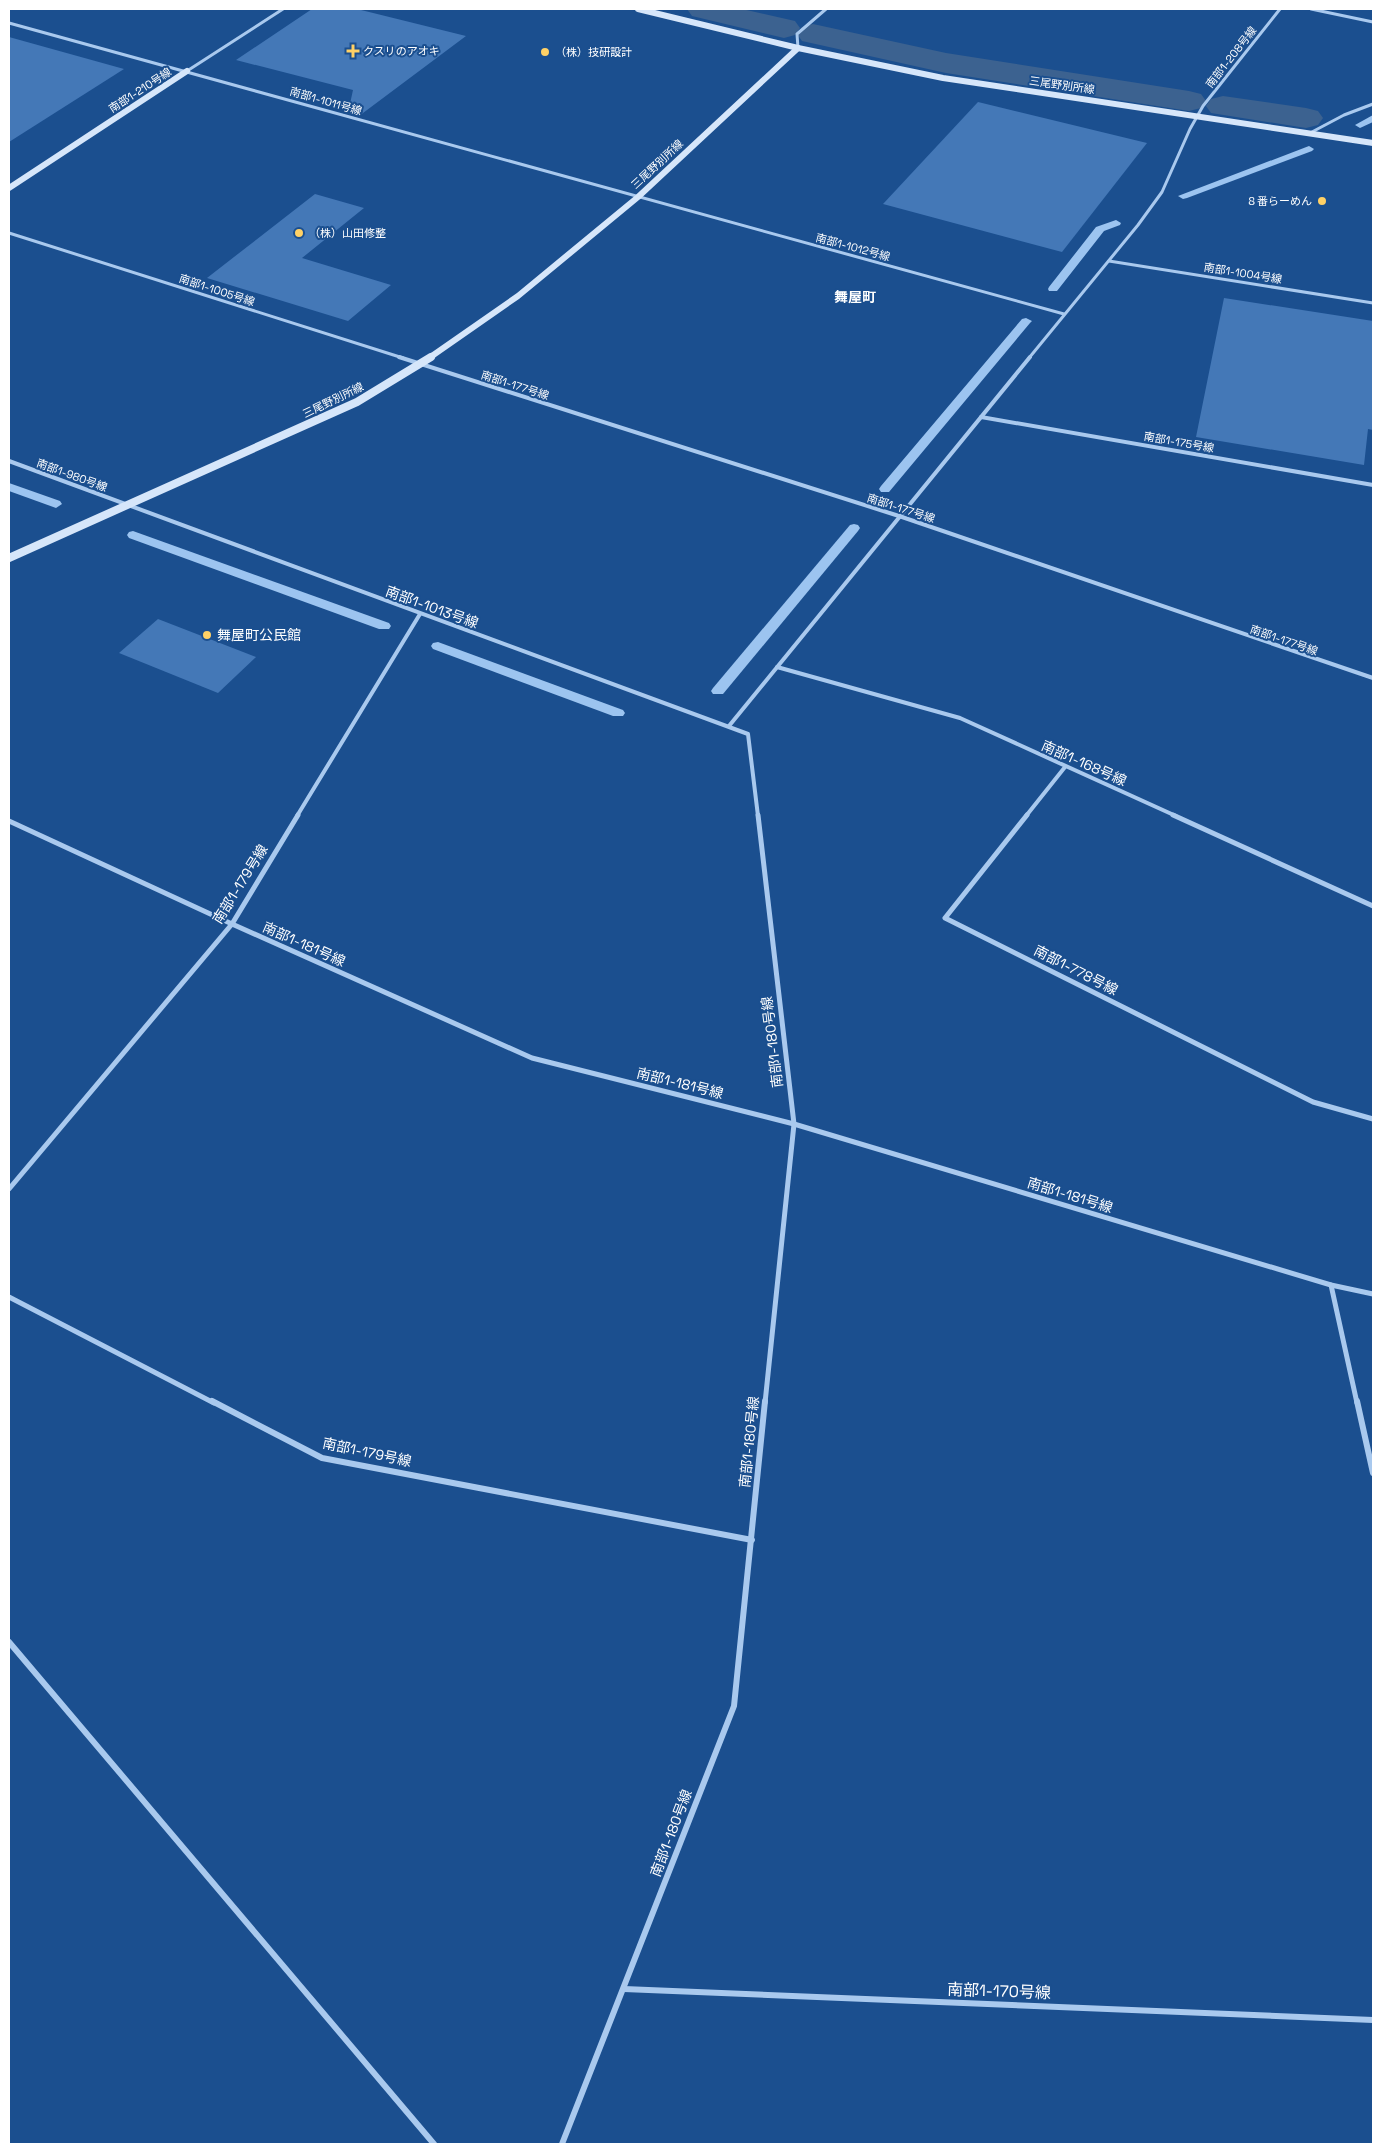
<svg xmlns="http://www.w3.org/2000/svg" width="1382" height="2153" font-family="'Space Grotesk','Noto Sans JP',sans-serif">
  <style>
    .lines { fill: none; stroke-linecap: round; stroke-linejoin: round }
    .stream { fill: #9cc4f0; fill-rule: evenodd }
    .canal { fill: #3c6290; fill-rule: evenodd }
    .building { fill: #4478b7 }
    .street-far3 { stroke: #a9c9ee; stroke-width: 3 }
    .street-far2 { stroke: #a9c9ee; stroke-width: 4 }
    .street-far1 { stroke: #a9c9ee; stroke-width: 5 }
    .street { stroke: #a9c9ee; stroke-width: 6 }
    .secondary-far1 { stroke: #d6e6fa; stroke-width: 6 }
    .secondary { stroke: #d6e6fa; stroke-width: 8 }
    .poi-dot { fill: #ffd166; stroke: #1b4f8f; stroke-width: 2 }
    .labels { text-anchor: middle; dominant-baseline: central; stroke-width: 4; stroke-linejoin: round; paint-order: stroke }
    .far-poi-label { font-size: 11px; fill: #fff; stroke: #1b4f8f; text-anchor: start }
    .far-street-label { font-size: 11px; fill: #fff; stroke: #1b4f8f }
    .far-quarter-label { font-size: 14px; font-weight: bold; fill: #fff; stroke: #1b4f8f }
    .street-label { font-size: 14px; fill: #fff; stroke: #1b4f8f }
    .poi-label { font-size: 14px; fill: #fff; stroke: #1b4f8f; text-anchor: start }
    .near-street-label { font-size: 16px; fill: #fff; stroke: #1b4f8f }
  </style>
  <rect width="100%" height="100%" fill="#1b4f8f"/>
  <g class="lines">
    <g class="stream">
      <polygon points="1373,115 1373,122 1360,128 1355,125"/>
      <polygon points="1309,146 1314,149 1312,151 1187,198 1183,199 1178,196"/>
      <polygon points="1116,220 1121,223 1120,225 1104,231 1057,291 1049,291 1048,289 1049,287 1096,227"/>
      <polygon points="1026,318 1032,321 1030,323 889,492 881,492 879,489 881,486 1022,319"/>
      <polygon points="9,483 60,501 62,504 56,508 9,491"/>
      <polygon points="854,524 858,525 860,528 858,531 723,694 713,694 711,691 713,688 850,525"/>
      <polygon points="133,531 389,623 391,626 389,629 379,629 129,538 127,535 129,532"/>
      <polygon points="438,642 623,710 625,713 623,716 613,716 433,649 431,646 433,643"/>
    </g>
    <g class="canal">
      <polygon points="687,9 742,9 795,21 800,28 795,35 784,38 692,16"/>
      <polygon points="813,24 946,53 1189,91 1201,94 1206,101 1201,108 1189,111 946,73 802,41 797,34 802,27"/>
      <polygon points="1223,96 1306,108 1318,111 1323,118 1318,125 1306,128 1211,113 1206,106 1211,99"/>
    </g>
  </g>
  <g class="building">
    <polygon points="312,9 357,9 466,36 359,116 348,113 353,90 236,60"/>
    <polygon points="9,37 124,69 9,142"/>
    <polygon points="978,102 1147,143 1062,252 883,204"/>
    <polygon points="315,194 364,208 302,258 391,285 348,321 207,278"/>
    <polygon points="1224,298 1373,321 1373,430 1368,429 1364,465 1196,437"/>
    <polygon points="158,619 256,657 218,693 119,653"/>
  </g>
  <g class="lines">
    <g class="street-far3">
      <polyline points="1311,9 1373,22"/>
      <polyline points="9,23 1064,314"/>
      <polyline points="798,48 797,34 826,9"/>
      <polyline points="187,71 283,9"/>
      <polyline points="1310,133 1344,115 1373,104"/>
      <polyline points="9,233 403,358"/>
      <polyline points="1109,261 1373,303"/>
      <polyline points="1029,358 1138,225 1162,192 1190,129 1203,106 1280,9"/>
    </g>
    <g class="street-far2">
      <polyline points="399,357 899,516 1373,678"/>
      <polyline points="981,417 1373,485"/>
      <polyline points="9,461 748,734 758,816"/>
      <polyline points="777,667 960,718 1176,816"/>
      <polyline points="729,726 1030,357"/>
      <polyline points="297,816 420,614"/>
      <polyline points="1026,816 1065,767"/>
    </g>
    <g class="street-far1">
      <polyline points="758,815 794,1124 765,1403"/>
      <polyline points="1027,815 945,918 1313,1102 1373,1119"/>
      <polyline points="1173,815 1373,906"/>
      <polyline points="9,821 232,924 532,1058 794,1124 1331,1285 1373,1294"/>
      <polyline points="9,1189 232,924 298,815"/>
      <polyline points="1331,1285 1357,1403"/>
      <polyline points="9,1297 214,1403"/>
    </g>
    <g class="street">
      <polyline points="212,1401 322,1458 752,1540"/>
      <polyline points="1357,1401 1373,1473"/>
      <polyline points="9,1642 434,2144"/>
      <polyline points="624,1989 1373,2020"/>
      <polyline points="562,2144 734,1706 765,1401"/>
    </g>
    <g class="secondary-far1">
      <polyline points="638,9 798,48 943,78 1373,143"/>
      <polyline points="9,188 187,71"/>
      <polyline points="429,358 518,296 638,197 798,48"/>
    </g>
    <polyline class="secondary" points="9,558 357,402 431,357"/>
  </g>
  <g class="poi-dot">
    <path d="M350.5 43.5h5v5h5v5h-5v5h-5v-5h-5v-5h5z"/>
    <circle cx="545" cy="52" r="5"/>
    <circle cx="1322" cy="201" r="5"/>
    <circle cx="299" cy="233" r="5"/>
    <circle cx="207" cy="635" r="5"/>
  </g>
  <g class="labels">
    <g class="far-poi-label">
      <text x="363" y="51">クスリのアオキ</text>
      <text x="555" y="52">（株）技研設計</text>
      <text x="1312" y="201" text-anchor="end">８番らーめん</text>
      <text x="309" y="233">（株）山田修整</text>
    </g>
    <g class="far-street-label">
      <text transform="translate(1231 57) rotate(-52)">南部1-208号線</text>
      <text transform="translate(1062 85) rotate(8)">三尾野別所線</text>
      <text transform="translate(140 90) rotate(-33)">南部1-210号線</text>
      <text transform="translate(326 101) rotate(16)">南部1-1011号線</text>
      <text transform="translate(657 164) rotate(-43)">三尾野別所線</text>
      <text transform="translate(853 247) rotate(15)">南部1-1012号線</text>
      <text transform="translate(1243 273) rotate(9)">南部1-1004号線</text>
      <text transform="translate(217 290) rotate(18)">南部1-1005号線</text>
      <text transform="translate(515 385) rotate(18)">南部1-177号線</text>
      <text transform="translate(333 400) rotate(-26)">三尾野別所線</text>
      <text transform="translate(1179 442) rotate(10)">南部1-175号線</text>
      <text transform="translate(72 475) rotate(20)">南部1-980号線</text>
      <text transform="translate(901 508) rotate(18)">南部1-177号線</text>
      <text transform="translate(1284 640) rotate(19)">南部1-177号線</text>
    </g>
    <g class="far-quarter-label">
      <text x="855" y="297">舞屋町</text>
    </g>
    <g class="street-label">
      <text transform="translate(432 607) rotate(20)">南部1-1013号線</text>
      <text transform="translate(1084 763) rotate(24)">南部1-168号線</text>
      <text transform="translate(240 884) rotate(-58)">南部1-179号線</text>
      <text transform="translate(304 944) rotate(24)">南部1-181号線</text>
      <text transform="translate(1076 970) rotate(27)">南部1-778号線</text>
      <text transform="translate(772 1042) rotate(-97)">南部1-180号線</text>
      <text transform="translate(680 1083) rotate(14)">南部1-181号線</text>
      <text transform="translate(1070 1195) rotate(17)">南部1-181号線</text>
      <text transform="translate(749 1442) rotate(-84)">南部1-180号線</text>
      <text transform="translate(367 1452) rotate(12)">南部1-179号線</text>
      <text transform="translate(671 1833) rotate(-69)">南部1-180号線</text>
    </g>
    <g class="poi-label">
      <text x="217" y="635">舞屋町公民館</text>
    </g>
    <g class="near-street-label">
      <text transform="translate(999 1991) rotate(2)">南部1-170号線</text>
    </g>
  </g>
  <rect width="1382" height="2153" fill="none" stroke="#ffffff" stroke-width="20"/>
</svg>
